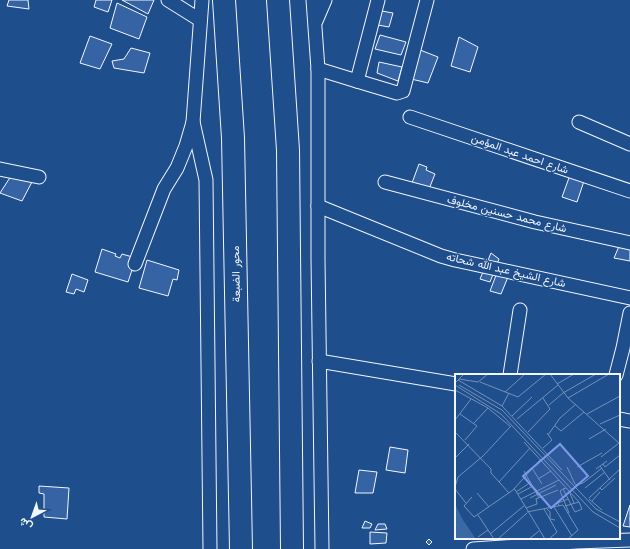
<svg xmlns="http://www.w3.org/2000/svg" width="630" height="549" font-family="'Work Sans',Vazirmatn,sans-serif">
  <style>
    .building { fill: #3563a3; stroke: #f2f6ff }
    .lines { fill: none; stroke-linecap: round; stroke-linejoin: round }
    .street-casing { stroke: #f2f6ff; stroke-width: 15 }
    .highway-casing { stroke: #f2f6ff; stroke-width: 24 }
    .street { stroke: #1f4e8c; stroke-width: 13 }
    .highway { stroke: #1f4e8c; stroke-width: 22 }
    .labels { text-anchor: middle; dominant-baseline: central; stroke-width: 3; stroke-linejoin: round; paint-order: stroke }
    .street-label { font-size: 11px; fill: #f2f6ff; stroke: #1f4e8c }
    .inset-road { fill: none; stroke: #7391ba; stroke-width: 1 }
    .view { fill: #7d9aea; fill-opacity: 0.15; stroke: #7d9aea; stroke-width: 2 }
    .inset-edge { fill: none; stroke: #f2f6ff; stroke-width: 2 }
  </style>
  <rect width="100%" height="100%" fill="#1f4e8c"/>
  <g class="building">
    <polygon points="9,0 28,0 29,9 7,6"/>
    <polygon points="96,0 112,0 108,12 94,7"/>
    <polygon points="122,0 154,0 148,14"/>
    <polygon points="117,3 147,17 139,39 110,28"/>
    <polygon points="376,10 393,13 389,27 372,24"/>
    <polygon points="380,35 406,42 401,55 375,49"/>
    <polygon points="90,36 112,44 100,69 80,63"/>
    <polygon points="459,37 478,47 470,72 451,66"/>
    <polygon points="131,48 150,53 144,73 114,68 112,61 124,59"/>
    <polygon points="415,48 438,57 428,83 407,78"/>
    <polygon points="379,62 402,67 398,81 377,73"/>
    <polygon points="419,164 427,167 426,170 435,174 429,189 412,183"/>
    <polygon points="570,175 584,181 577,202 562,197"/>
    <polygon points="11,176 33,180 22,201 0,193"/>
    <polygon points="623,237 630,238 630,261 614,258"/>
    <polygon points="102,249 116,254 115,256 120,258 122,254 136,258 128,282 95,272"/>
    <polygon points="491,253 499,259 490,282 480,279"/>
    <polygon points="147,260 179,270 177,280 173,279 168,296 139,288"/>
    <polygon points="498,270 510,272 501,294 490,291"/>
    <polygon points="72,274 88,280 84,292 76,289 74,294 66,292"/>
    <polygon points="390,447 408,450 405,473 386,470"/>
    <polygon points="359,470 377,472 373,493 355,493"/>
    <polygon points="39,486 69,488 67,519 44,517 44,494 39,493"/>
    <polygon points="630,505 630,527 623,526"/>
    <polygon points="365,521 372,524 370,528 362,528"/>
    <polygon points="378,524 385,524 387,529 375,530"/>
    <polygon points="370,532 387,533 386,543 370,544"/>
    <polygon points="429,539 432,542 429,545 426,542"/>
  </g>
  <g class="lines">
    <defs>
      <g id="street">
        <polyline points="168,0 200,20"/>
        <polyline points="313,0 318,69 318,259 322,549"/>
        <polyline points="316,21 325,0"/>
        <polyline points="318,69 357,81 378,0"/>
        <polyline points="357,81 397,93 403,91 427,0"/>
        <polyline points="410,117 630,191"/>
        <polyline points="193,122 206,180 210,549"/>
        <polyline points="579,122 630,144"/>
        <polyline points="0,169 39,177"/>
        <polyline points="385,182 535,222 630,243"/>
        <polyline points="318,206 441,256 455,260 630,298"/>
        <polyline points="135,264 164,189 177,168 186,146 193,122 202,0"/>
        <polyline points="319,361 456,384"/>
        <polyline points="510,375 520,310"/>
        <polyline points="616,375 623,348 630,313"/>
        <polyline points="619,419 630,421"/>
        <polyline points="473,549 577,542 630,540"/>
      </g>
      <g id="highway">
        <polyline points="224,0 233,138 241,549"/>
        <polyline points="278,0 288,150 292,549"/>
      </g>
    </defs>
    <use href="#street" class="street-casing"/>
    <use href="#highway" class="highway-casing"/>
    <use href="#street" class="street"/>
    <use href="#highway" class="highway"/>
  </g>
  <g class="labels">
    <g class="street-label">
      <text transform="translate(520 154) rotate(19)">شارع احمد عبد المؤمن</text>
      <text transform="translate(507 214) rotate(14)">شارع محمد حسنين مخلوف</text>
      <text transform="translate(506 270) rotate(13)">شارع الشيخ عبد الله شحاته</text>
      <text transform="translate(236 274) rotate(-91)">محور الضبعة</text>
    </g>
  </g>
  <g transform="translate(455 374)">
    <rect width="165" height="165" fill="#1f4e8c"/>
    <path d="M0,130L8,146L21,165H0Z" fill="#3b69a3"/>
    <path class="inset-road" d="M95,0L113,24L165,70M4,5L23,8L33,0M3,6L47,32L107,96M25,8L63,23L91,0M0,9L9,0M102,10L119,0M0,11L46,40L138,138L165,154M4,11L47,36L141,135L165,148M0,16L33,34L56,53M50,18L70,0M113,24L154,0M94,31L108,19L141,0M47,32L54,19M5,40L22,52L10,66M132,40L165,22M57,42L77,23M62,45L103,11M0,46L16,25M19,49L33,34M145,50L165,41M100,52L106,57L129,38M0,58L36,95V99L54,119M73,58L95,35L88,24M93,61L105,44L121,30M134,65L151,55M69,68L124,128L127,135L120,138L108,115L111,114M88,74L97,66L92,59M146,83L164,69M0,84L14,70M148,90L150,93L165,81M145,92L155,106M112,93L120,110M122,93L147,79M77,94L87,110M141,95L152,87M69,97L84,124M83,105L96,97M44,108L75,74M120,111L128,109L147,94M0,113L3,103L28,82L55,53M59,114L90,165M130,114L150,98M145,114L147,116L160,104M0,115L11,129M108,115L105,117L114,139M114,117L119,129M61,118L76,108M22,119L34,133M63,120L78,112M17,123L9,132L19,143L58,116L86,85M75,124L101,111M134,124L165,95M66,125L104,106M81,125L103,116M134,125L147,136M137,127L145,118M104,132L103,129L113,125M110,132L124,128M99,133L117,162M71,134L82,130L81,124M89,135L102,158L94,165M92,135L95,138V145L100,146M72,138L108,131L123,156L113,165M23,141L39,165M35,160L70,131M23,163L33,156M43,165L72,139M74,165L84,157"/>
    <path class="view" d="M105,70L133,102L96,134L68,102Z"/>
    <rect width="165" height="165" class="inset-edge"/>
  </g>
  <g transform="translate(32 517) rotate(221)" stroke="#1f4e8c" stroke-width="3" paint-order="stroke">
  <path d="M0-3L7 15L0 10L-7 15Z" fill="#f2f6ff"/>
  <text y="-6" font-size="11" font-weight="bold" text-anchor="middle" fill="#f2f6ff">ش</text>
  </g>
</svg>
